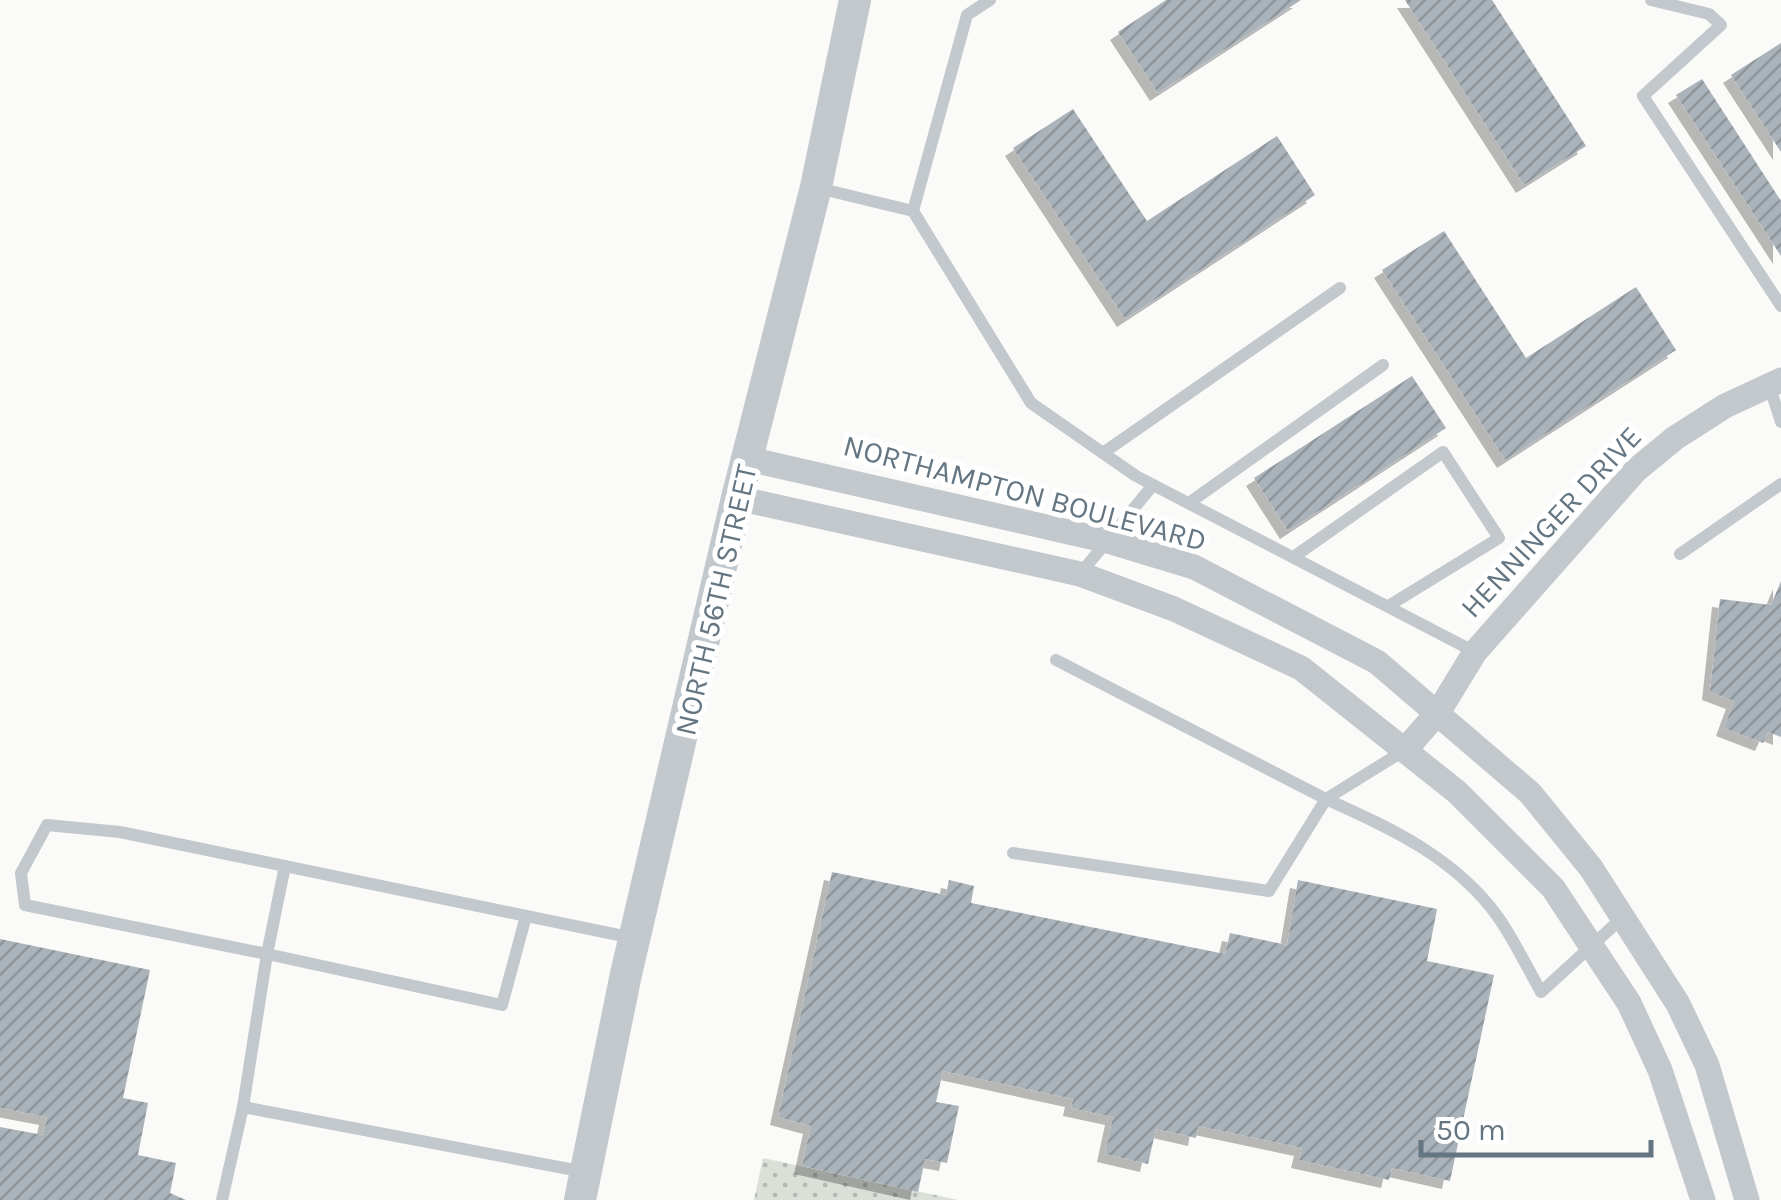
<svg xmlns="http://www.w3.org/2000/svg" width="1781" height="1200" font-family="Karla,sans-serif">
  <style>
    .grass { fill: url(#grass-dots) }
    .building { fill: url(#building-hatch); filter: url(#shadow) }
    .lines { fill: none; stroke-linecap: round; stroke-linejoin: round }
    .service { stroke: #c3c8cc; stroke-width: 12 }
    .minor { stroke: #c3c8cc; stroke-width: 25 }
    .tertiary { stroke: #c3c8cc; stroke-width: 32 }
    .labels { text-anchor: middle; dominant-baseline: central; stroke-width: 10; stroke-linejoin: round; paint-order: stroke }
    .street-label { font-size: 30px; fill: #657683; stroke: #fff }
  </style>
  <defs>
    <pattern id="grass-dots" width="8" height="8" patternUnits="userSpaceOnUse" patternTransform="scale(2.5)"><rect width="8" height="8" fill="#dadfd7"/><path d="M2 2h.1M6 6h.1" fill="none" stroke="#b4b9b4" stroke-width="1.8" stroke-linecap="round"/></pattern>
    <pattern id="building-hatch" width="6" height="6" patternUnits="userSpaceOnUse" patternTransform="scale(2.5)"><rect width="6" height="6" fill="#aab3b9"/><path d="M-1 1l2-2M0 6l6-6M5 7l2-2" fill="none" stroke="#8e969c"/></pattern>
    <filter id="shadow"><feDropShadow dx="-8" dy="8" stdDeviation="0" flood-color="#0004"/></filter>
  </defs>
  <rect width="100%" height="100%" fill="#fafaf8"/>
  <polygon class="grass" points="763,1158 958,1200 754,1200"/>
  <g class="building">
    <polygon points="1166,0 1301,0 1158,93 1118,32"/>
    <polygon points="1405,0 1492,0 1586,146 1524,185"/>
    <polygon points="1781,43 1781,152 1731,75"/>
    <polygon points="1702,79 1781,201 1781,256 1676,95"/>
    <polygon points="1073,109 1147,221 1277,136 1315,195 1125,319 1013,148"/>
    <polygon points="1444,231 1526,358 1636,287 1676,350 1505,460 1382,270"/>
    <polygon points="1412,376 1446,428 1288,531 1254,478"/>
    <polygon points="1781,581 1781,737 1768,732 1763,743 1724,728 1734,701 1710,692 1720,599 1771,605"/>
    <polygon points="832,872 946,895 949,880 974,886 971,903 1225,954 1230,933 1287,945 1298,880 1437,909 1427,961 1494,975 1450,1181 1392,1168 1389,1180 1299,1160 1302,1148 1198,1126 1196,1138 1156,1129 1148,1164 1105,1154 1113,1117 1071,1108 1073,1099 943,1071 936,1102 959,1106 947,1163 925,1159 918,1192 802,1166 811,1126 778,1117"/>
    <polygon points="0,939 150,970 123,1098 148,1103 138,1155 176,1163 170,1193 186,1200 0,1200 0,1127 43,1135 47,1117 0,1108"/>
  </g>
  <g class="lines">
    <g class="service">
      <polyline points="1651,0 1709,14 1721,25 1643,96 1781,306"/>
      <polyline points="818,188 913,211 1031,403 1136,476 1475,652"/>
      <polyline points="913,211 967,15 990,0"/>
      <polyline points="1769,385 1781,422"/>
      <polyline points="1103,453 1340,288"/>
      <polyline points="1189,503 1383,365"/>
      <polyline points="1680,554 1781,484"/>
      <polyline points="1295,556 1443,452 1499,538 1390,605"/>
      <polyline points="1080,574 1153,485"/>
      <path d="M1326,799C1390,828 1455,857 1498,917C1514,940 1527,967 1541,992L1622,918"/>
      <polyline points="1326,799 1405,750"/>
      <polyline points="1013,853 1269,891 1326,799 1056,660"/>
      <polyline points="285,866 267,954 502,1005 526,916"/>
      <polyline points="243,1107 267,954 25,905 21,873 47,825 120,832 633,938"/>
      <polyline points="222,1200 243,1107 585,1172"/>
    </g>
    <g class="minor">
      <polyline points="748,459 1108,541 1194,567 1377,662 1530,793 1591,868 1678,1004 1707,1065 1747,1200"/>
      <polyline points="737,498 1080,574 1174,609 1301,668 1457,792 1553,888 1629,1003 1660,1070 1703,1200"/>
      <polyline points="1405,750 1439,711 1475,652 1636,470 1675,438 1725,406 1781,380"/>
    </g>
    <polyline class="tertiary" points="580,1200 626,974 737,498 816,187 855,0"/>
  </g>
  <g class="labels">
    <g class="street-label">
      <text transform="translate(1025 493) rotate(15)">NORTHAMPTON BOULEVARD</text>
      <text transform="translate(1551 522) rotate(-47)">HENNINGER DRIVE</text>
      <text transform="translate(716 600) rotate(-77)">NORTH 56TH STREET</text>
    </g>
  </g>
  <path d="M1421 1140v15h230v-15" fill="none" stroke="#657683" stroke-width="5"/>
  <text x="1436" y="1140" font-size="30" fill="#657683" stroke="#ffffff" stroke-width="8" paint-order="stroke">50 m</text>
</svg>
